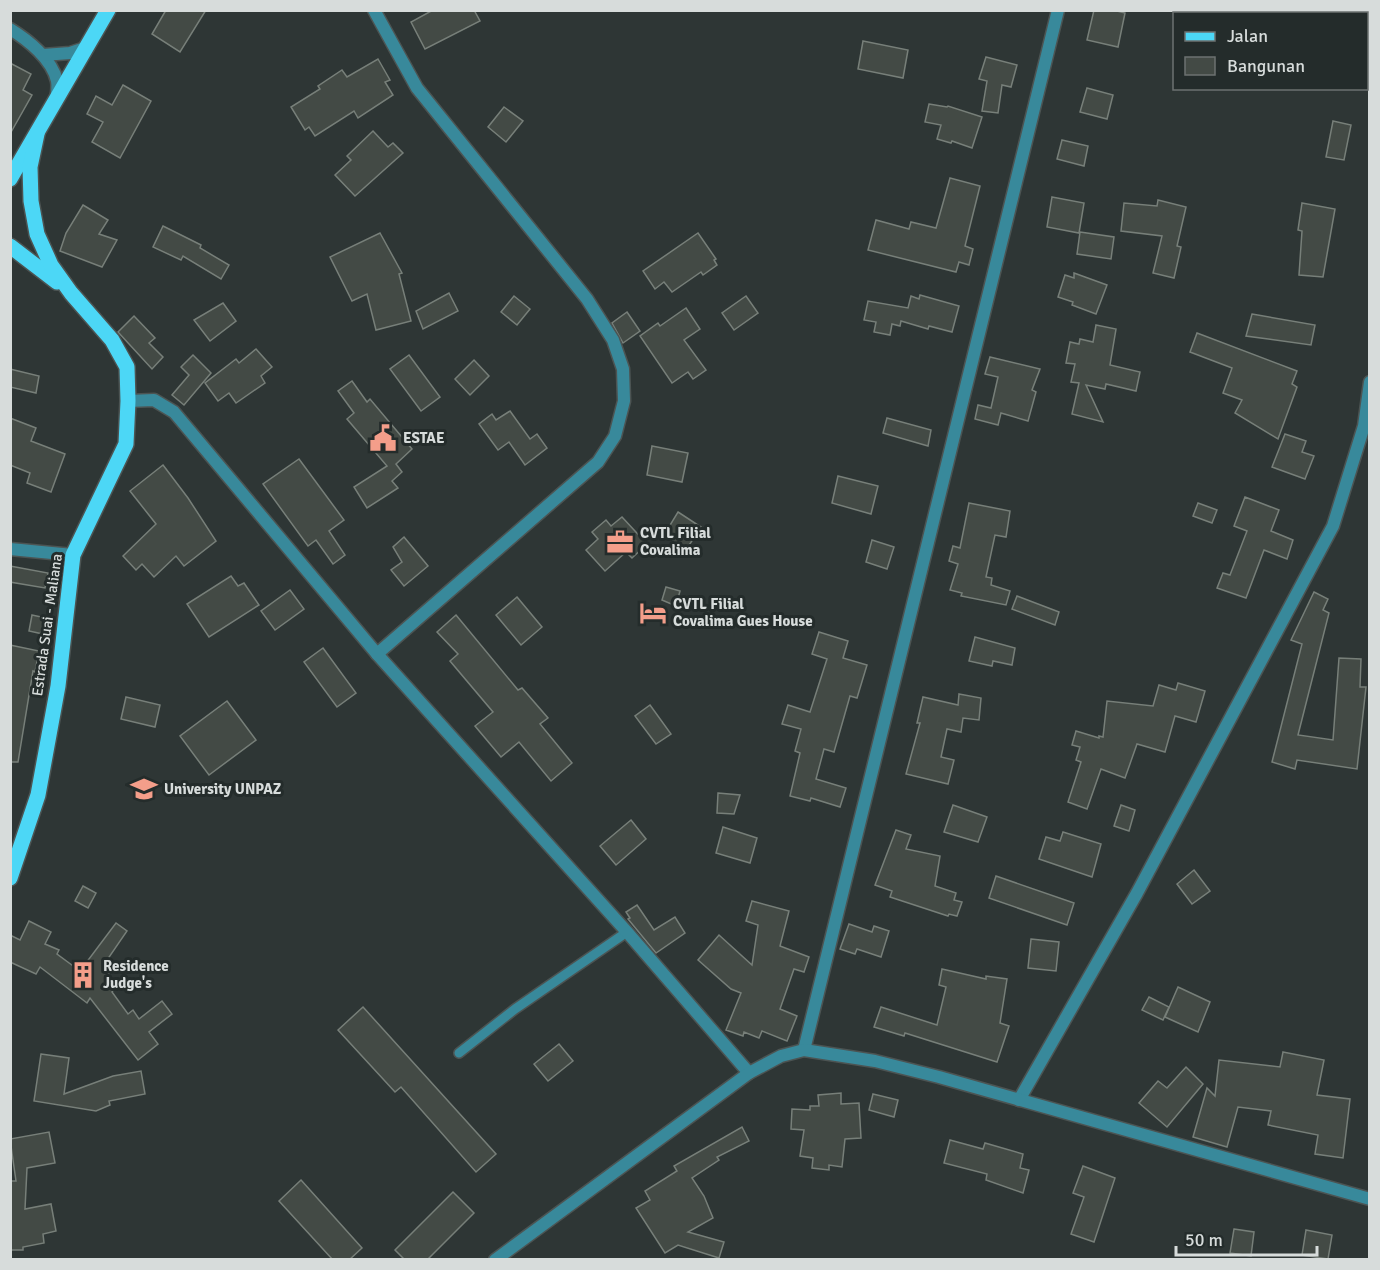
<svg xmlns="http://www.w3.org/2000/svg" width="1380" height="1270" font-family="Signika,sans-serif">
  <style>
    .building { fill: #434a45; stroke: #777f79; stroke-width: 1.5 }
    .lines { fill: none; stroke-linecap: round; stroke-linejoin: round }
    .service-casing { stroke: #4c5453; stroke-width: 12 }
    .minor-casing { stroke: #4c5453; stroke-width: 15 }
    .primary-casing { stroke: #4c5453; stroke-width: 18 }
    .service { stroke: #38899b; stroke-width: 9 }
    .minor { stroke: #38899b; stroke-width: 12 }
    .primary { stroke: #4cd7f6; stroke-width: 15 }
    .labels { text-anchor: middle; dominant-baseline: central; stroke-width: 6; stroke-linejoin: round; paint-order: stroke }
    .poi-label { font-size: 15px; font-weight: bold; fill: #d7dcdb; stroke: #242c2b; text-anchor: start }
    .street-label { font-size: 15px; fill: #d7dcdb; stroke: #242c2b }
  </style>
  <rect width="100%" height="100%" fill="#2e3635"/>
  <g class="building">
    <polygon points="166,10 206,10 180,52 152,34"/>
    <polygon points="433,10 474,10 480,21 425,49 411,22"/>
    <polygon points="1094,10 1113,10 1125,13 1118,47 1087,40"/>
    <polygon points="863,41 908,50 903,78 858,69"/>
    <polygon points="986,57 1017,65 1011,87 1002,85 998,113 982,111 987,81 979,79"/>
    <polygon points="378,59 390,80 385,82 393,95 358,118 354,111 315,136 309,127 305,130 291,107 320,89 318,86 342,70 347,77"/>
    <polygon points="10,63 31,74 23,90 32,95 10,134"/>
    <polygon points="123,85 151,101 120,158 92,142 103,122 87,114 96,96 112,105"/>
    <polygon points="1087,88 1113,95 1107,119 1080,112"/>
    <polygon points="929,104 947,107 948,106 982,117 972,148 952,141 951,143 937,139 941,125 925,122"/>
    <polygon points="504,107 523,121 506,142 488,127"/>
    <polygon points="1333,121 1351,125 1344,160 1326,157"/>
    <polygon points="373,131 388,147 393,143 403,153 355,196 335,175 351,160 347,156"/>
    <polygon points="1062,140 1088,146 1084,166 1057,159"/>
    <polygon points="950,178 980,186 965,246 973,249 969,265 959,262 956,272 868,250 876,220 909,229 911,222 936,228"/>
    <polygon points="1052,197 1084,203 1079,233 1047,227"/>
    <polygon points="1158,200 1186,207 1177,246 1181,247 1174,278 1153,273 1162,236 1121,231 1124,203 1157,206"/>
    <polygon points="1302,203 1335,209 1323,277 1299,275 1302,231 1298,230"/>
    <polygon points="83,205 108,220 99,234 117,240 102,267 60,251 66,233"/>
    <polygon points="163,226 201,245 200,248 229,265 221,279 183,256 181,260 153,247"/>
    <polygon points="1080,232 1114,237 1111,259 1077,254"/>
    <polygon points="380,233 402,273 399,274 411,321 376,330 367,294 352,301 330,257"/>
    <polygon points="698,233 716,259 714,260 717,265 703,275 701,272 672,292 664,282 655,289 643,271"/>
    <polygon points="1074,273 1107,285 1096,314 1072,305 1073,302 1058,297 1065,275 1074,278"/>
    <polygon points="449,293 458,311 423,329 416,311"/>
    <polygon points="920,295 959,306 952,332 929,326 928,329 901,321 900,326 892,324 890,335 874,332 876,322 864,320 868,301 908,308 911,296 919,299"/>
    <polygon points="514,296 530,309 517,325 501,312"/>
    <polygon points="746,296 758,313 734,330 722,313"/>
    <polygon points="223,303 236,321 210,341 194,320"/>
    <polygon points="686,308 700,329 684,340 706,370 693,379 688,372 672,383 640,336 658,323 660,326"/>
    <polygon points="627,312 640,331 623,343 612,323"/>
    <polygon points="1252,314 1315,325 1311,345 1246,336"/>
    <polygon points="134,316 155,338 149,343 163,357 152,369 118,332"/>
    <polygon points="1096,325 1116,329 1110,365 1140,372 1136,391 1106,384 1105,389 1086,385 1103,422 1072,414 1079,383 1071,382 1075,364 1066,363 1070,342 1079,344 1080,339 1093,342"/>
    <polygon points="1197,333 1297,371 1292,384 1297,387 1278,439 1235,413 1242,400 1223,393 1232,368 1190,352"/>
    <polygon points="256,349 272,367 261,376 265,383 236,403 229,393 218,401 205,383 236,359 239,363"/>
    <polygon points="193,355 211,373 184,405 172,395 189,375 181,367"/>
    <polygon points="409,355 440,397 421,411 390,369"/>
    <polygon points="990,357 1040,369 1032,390 1036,392 1028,421 1001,413 998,425 975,419 978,405 991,408 998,377 985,374"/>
    <polygon points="474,360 489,376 470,395 455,379"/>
    <polygon points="10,369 39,376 36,393 10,387"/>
    <polygon points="352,381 367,402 370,399 412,449 396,464 402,472 392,481 398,488 367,508 354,487 387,466 347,419 354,413 338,391"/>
    <polygon points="510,411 530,439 537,434 547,448 525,465 509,442 498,450 479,424 492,414 496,420"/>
    <polygon points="10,418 36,428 31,441 65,454 51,492 27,483 30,473 10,465"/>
    <polygon points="887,418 931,430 928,446 883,433"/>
    <polygon points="1285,434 1306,441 1302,452 1314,456 1305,479 1272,467"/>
    <polygon points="652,446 688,453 682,482 647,475"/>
    <polygon points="299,459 344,520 329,531 345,555 333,564 316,540 308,546 263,484"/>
    <polygon points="163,465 188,498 216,541 184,566 176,556 154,577 142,564 136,570 123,556 156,524 130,491"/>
    <polygon points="838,476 878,486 871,514 832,503"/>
    <polygon points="1245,497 1279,510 1271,531 1293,540 1287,559 1264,550 1246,598 1217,588 1223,573 1230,575 1247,531 1234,526"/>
    <polygon points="969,503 1010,511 1006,537 995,535 986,577 992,578 991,585 1010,591 1006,605 961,596 962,593 950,590 958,564 949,561 953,546 960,548"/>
    <polygon points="1198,503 1217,510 1212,523 1193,516"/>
    <polygon points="678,512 701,527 686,550 664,535"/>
    <polygon points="622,517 647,544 632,558 626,552 605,571 586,550 598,539 592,532 606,520 611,526"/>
    <polygon points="404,537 428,566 404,586 391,570 402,562 393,547"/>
    <polygon points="872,540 894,547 887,569 866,562"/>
    <polygon points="10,566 48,573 45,588 10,582"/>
    <polygon points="231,576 238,586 244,583 259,605 209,637 187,604"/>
    <polygon points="666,587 680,591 676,606 662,600"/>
    <polygon points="290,590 304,609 275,630 261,611"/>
    <polygon points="1314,592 1328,599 1323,610 1329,613 1298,735 1333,740 1339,658 1361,659 1360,687 1366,687 1357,769 1297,760 1295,769 1272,762 1302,644 1291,640"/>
    <polygon points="1017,596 1059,612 1055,625 1012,609"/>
    <polygon points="517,597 542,627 521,645 496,615"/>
    <polygon points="32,615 46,618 43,634 29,631"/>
    <polygon points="456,615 518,690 522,688 548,718 540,724 572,763 551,781 519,742 501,757 475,726 493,712 450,661 458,654 437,632"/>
    <polygon points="819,632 848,641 843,658 867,665 857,698 850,696 834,752 824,749 816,779 846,788 840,807 811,798 810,801 790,796 800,753 795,751 801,729 782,724 788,705 810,712 827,659 812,654"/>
    <polygon points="975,637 1015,648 1012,665 993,661 992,666 969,661"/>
    <polygon points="10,645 39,651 35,672 33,671 18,762 10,762"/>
    <polygon points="323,648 356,693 337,707 304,662"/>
    <polygon points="1178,683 1205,691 1196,722 1175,716 1165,752 1137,744 1125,778 1101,769 1087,809 1068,802 1081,762 1076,760 1080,747 1072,745 1076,731 1099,738 1099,736 1103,737 1107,701 1153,706 1159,685 1176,690"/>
    <polygon points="959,694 981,698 979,720 963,718 961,732 947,729 941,757 954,760 948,784 906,774 920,723 917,723 923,697 958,705"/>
    <polygon points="126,697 160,705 155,727 121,719"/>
    <polygon points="227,701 256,740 209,775 180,736"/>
    <polygon points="650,705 671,734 656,744 635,716"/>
    <polygon points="718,793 740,795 734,814 717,813"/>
    <polygon points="953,805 987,817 978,842 944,832"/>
    <polygon points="1121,805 1135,810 1129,831 1114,826"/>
    <polygon points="631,820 646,839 616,865 600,846"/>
    <polygon points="723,827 757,838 750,863 716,853"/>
    <polygon points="896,830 911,835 906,849 940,856 935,886 956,893 954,900 962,902 957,916 949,914 948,916 890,897 892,891 875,885"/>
    <polygon points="1063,832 1101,844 1092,877 1039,859 1046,837 1060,841"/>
    <polygon points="1194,870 1210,891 1192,904 1177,884"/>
    <polygon points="996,876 1074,903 1067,925 989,898"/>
    <polygon points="83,886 96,893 88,908 75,901"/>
    <polygon points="752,901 789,911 780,946 809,957 804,972 794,969 780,1009 797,1016 787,1041 762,1031 759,1038 744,1032 743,1036 726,1030 741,993 731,989 698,960 719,935 752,965 758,925 746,921"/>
    <polygon points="637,905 654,930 675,917 685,933 656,953 628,919 630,918 626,912"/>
    <polygon points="29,921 51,932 45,944 59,950 57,954 80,971 116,923 127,931 107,960 115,966 105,979 115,987 112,992 128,1014 133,1010 139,1019 162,1001 172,1014 149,1032 158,1044 138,1060 90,998 87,1003 40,967 36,974 10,962 10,935 20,940"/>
    <polygon points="849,924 872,932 874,926 889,931 881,957 857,949 855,954 840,949"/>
    <polygon points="1031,939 1059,942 1056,971 1028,968"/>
    <polygon points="942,969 986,979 986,976 1007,979 1000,1023 1009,1026 997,1062 905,1033 904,1036 874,1027 881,1007 937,1025 946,987 939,985"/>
    <polygon points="1178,987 1210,1002 1198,1032 1165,1017"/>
    <polygon points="1149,997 1169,1007 1163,1020 1142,1010"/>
    <polygon points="363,1007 496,1154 476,1172 401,1087 395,1092 338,1030"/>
    <polygon points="559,1044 573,1061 548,1081 534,1064"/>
    <polygon points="1283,1052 1324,1060 1317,1095 1350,1099 1343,1158 1315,1154 1318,1135 1268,1125 1271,1111 1238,1107 1227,1147 1193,1137 1207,1088 1215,1096 1219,1060 1280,1067"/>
    <polygon points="41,1054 69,1058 64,1094 113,1076 141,1071 145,1094 109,1101 110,1105 96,1111 34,1101"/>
    <polygon points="1186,1067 1203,1084 1167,1127 1139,1103 1158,1081 1167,1088"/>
    <polygon points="841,1093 841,1104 859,1103 861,1138 845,1139 842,1167 829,1165 829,1170 812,1168 813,1158 800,1156 804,1130 791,1129 792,1109 810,1110 810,1106 819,1106 818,1095"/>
    <polygon points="873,1094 898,1100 894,1117 869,1110"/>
    <polygon points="742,1127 749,1141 717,1157 719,1160 692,1178 704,1196 713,1218 688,1232 724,1242 719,1258 678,1245 665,1253 636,1208 650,1200 645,1191 677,1171 674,1166"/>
    <polygon points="49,1132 55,1163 27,1168 25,1209 51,1204 56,1231 43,1234 44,1243 23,1247 23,1250 10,1250 10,1181 16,1181 10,1139"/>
    <polygon points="950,1140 983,1149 985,1143 1023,1154 1020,1168 1029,1170 1023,1193 986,1180 987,1174 944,1163"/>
    <polygon points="1083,1166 1115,1178 1094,1242 1071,1234 1084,1197 1073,1193"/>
    <polygon points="301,1180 362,1248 349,1260 333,1260 279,1201"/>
    <polygon points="453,1192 474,1213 427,1260 405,1260 395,1250"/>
    <polygon points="1234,1229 1254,1232 1251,1256 1230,1253"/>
    <polygon points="1306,1230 1332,1235 1328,1259 1302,1255"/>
  </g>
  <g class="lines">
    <defs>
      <polyline id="service" points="459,1053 515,1009 627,932"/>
      <g id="minor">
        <polyline points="374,10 417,88 587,299 613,340 623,369 624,401 615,436 598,462 377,654"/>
        <polyline points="1339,10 1341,14"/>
        <path d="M10,29C28,40 52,59 57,81C58,86 57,94 56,100"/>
        <polyline points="43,55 70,53 88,47"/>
        <polyline points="1366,62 1370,69"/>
        <polyline points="128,401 154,400 174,412 377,654 627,932 749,1073"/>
        <polyline points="10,549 73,555"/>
        <polyline points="804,1050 1058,10"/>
        <polyline points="1019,1100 1137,893 1333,526 1364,426 1370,382"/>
        <polyline points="495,1260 749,1073 781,1056 804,1050 875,1061 939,1077 1370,1199"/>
      </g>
      <g id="primary">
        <polyline points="10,179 108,10"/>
        <polyline points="10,246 57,282"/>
        <polyline points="10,878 38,795 58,686 73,555 126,444 128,401 127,367 112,340 71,293 51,265 37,234 31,201 30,167 37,134"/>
      </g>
    </defs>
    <use href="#service" class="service-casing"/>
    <use href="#minor" class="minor-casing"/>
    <use href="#primary" class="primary-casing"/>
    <use href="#service" class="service"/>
    <use href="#minor" class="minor"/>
    <use href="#primary" class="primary"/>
  </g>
  <defs>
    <symbol id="civic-bare" viewBox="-9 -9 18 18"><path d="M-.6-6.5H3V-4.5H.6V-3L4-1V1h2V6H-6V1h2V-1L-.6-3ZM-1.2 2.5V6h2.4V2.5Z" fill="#f49e8a" stroke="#242c2b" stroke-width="2.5" paint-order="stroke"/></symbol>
    <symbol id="office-bare" viewBox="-9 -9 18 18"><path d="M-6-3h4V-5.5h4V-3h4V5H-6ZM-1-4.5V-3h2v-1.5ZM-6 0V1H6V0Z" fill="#f49e8a" stroke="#242c2b" stroke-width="2.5" paint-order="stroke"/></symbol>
    <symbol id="hotel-bare" viewBox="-9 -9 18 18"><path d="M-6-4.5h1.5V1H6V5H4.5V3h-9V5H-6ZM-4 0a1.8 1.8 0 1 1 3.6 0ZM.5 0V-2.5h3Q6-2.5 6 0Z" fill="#f49e8a" stroke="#242c2b" stroke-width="2.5" paint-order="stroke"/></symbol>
    <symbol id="university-bare" viewBox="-9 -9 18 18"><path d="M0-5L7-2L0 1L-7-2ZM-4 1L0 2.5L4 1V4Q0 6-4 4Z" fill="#f49e8a" stroke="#242c2b" stroke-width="2.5" paint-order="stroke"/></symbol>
    <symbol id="building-bare" viewBox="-9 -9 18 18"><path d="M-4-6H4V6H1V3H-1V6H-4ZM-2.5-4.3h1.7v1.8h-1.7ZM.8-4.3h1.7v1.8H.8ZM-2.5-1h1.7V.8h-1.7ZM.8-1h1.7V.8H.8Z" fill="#f49e8a" stroke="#242c2b" stroke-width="2.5" paint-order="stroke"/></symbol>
  </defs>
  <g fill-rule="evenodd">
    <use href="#civic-bare" x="364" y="419" width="38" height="38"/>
    <use href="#office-bare" x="601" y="523" width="38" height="38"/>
    <use href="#hotel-bare" x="634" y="594" width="38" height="38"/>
    <use href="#university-bare" x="125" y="770" width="38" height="38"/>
    <use href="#building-bare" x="64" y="956" width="38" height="38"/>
  </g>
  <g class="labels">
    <g class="poi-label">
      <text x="403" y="438">ESTAE</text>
      <text x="640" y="533">CVTL Filial<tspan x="640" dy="17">Covalima</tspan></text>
      <text x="673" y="604">CVTL Filial<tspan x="673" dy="17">Covalima Gues House</tspan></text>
      <text x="164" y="789">University UNPAZ</text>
      <text x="103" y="966">Residence<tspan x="103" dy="17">Judge's</tspan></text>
    </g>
    <g class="street-label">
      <text transform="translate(47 625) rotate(-82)">Estrada Suai - Maliana</text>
    </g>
  </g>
  <rect width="1380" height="1270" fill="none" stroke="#d7dcdb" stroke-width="24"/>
  <rect x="1173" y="12" width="195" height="78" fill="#242c2b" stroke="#6c7271" stroke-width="1.5"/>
  <rect x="1185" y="32" width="30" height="9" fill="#4cd7f6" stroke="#6c7271" stroke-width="1.5"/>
  <text x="1227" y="42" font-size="18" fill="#d7dcdb">Jalan</text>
  <rect x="1185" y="57" width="30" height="18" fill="#434a45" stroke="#6c7271" stroke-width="1.5"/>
  <text x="1227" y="72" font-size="18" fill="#d7dcdb">Bangunan</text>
  <path d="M1176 1246v9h141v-9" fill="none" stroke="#d7dcdb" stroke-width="3"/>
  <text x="1185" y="1246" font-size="18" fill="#d7dcdb" stroke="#242c2b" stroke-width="4.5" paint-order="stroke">50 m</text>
</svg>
